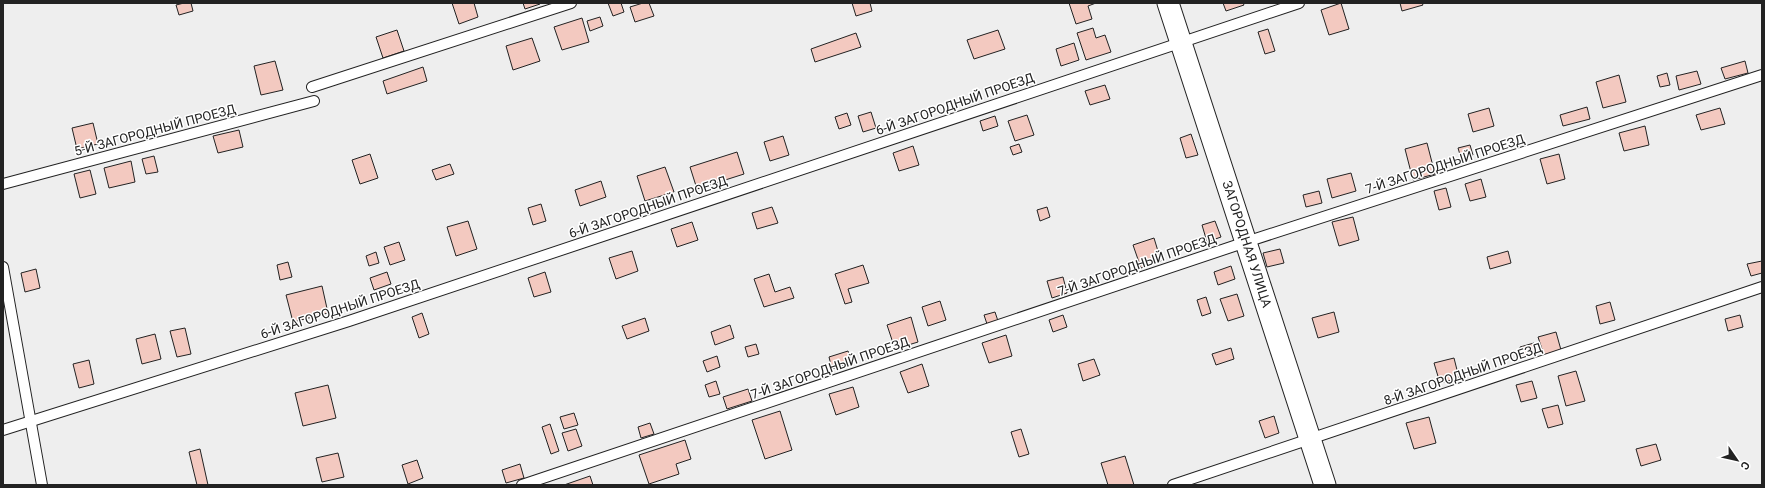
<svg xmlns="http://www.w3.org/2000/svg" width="1765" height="488" font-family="Roboto,sans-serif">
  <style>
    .green { fill: #eee; stroke: #6f6f6f }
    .building { fill: #f3c9c0; stroke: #222 }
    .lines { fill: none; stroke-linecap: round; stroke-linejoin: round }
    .lane-casing { stroke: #222; stroke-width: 12 }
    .street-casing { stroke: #222; stroke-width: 23 }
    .lane { stroke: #fff; stroke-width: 10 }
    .street { stroke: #fff; stroke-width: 21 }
    .labels { text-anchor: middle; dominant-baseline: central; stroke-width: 3; stroke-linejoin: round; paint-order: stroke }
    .street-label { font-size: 13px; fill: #222; stroke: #fff }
  </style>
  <rect width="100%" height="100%" fill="#fff"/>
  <rect class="green" x="3" y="3" width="1759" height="482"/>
  <g class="building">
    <polygon points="184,3 191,3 193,11 179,15 176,5"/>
    <polygon points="452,3 474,3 478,17 459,24"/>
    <polygon points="523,3 540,3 540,4 525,9"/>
    <polygon points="608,3 621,3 624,12 613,16"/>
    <polygon points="643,3 649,3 654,16 635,22 630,7"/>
    <polygon points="852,3 870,3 872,11 856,16"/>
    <polygon points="1069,3 1096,3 1088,6 1092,19 1076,24"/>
    <polygon points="1223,3 1243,3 1244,5 1226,11"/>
    <polygon points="1341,3 1349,29 1329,35 1321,10"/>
    <polygon points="1400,3 1422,3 1423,5 1402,11"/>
    <polygon points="600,17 603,26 590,31 587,21"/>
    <polygon points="582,18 589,42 562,50 554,27"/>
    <polygon points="1093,28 1096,38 1105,35 1111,52 1086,60 1077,33"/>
    <polygon points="1268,29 1275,51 1265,54 1258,32"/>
    <polygon points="397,30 404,51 383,58 376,37"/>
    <polygon points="998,30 1005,49 974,59 967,40"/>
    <polygon points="856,33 861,47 815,62 811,49"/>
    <polygon points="532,38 540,61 513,70 506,46"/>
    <polygon points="1074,43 1079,60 1061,66 1056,49"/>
    <polygon points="275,61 283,90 261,95 254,66"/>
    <polygon points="1745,61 1748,73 1725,79 1721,68"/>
    <polygon points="423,67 427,81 387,94 383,81"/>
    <polygon points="1697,71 1701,84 1679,90 1676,76"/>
    <polygon points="1667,73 1670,85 1660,87 1657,76"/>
    <polygon points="1619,75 1626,102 1603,108 1596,82"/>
    <polygon points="1105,85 1110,99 1090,105 1085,91"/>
    <polygon points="1587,107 1590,119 1563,126 1560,115"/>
    <polygon points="1489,108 1494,126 1473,132 1468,114"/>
    <polygon points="1720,108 1725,124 1701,130 1696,115"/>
    <polygon points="871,112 876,128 863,132 858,116"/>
    <polygon points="847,113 851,125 839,129 835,117"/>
    <polygon points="1027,115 1034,135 1015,141 1008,121"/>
    <polygon points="995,116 998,126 983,131 980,121"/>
    <polygon points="93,123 98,144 77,149 72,128"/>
    <polygon points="1645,126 1649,145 1624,151 1619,133"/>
    <polygon points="239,130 243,147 218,153 213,136"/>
    <polygon points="1191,134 1198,155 1186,158 1180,138"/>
    <polygon points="783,136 789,155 770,161 764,142"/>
    <polygon points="1427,143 1435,174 1413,180 1405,149"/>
    <polygon points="1019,144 1022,152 1013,155 1010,147"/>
    <polygon points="1470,145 1473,155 1461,158 1458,148"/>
    <polygon points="913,146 919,165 899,171 893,153"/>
    <polygon points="737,152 744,174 697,189 690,167"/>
    <polygon points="370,154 378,178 360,184 352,160"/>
    <polygon points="1559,154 1565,179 1547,184 1540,159"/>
    <polygon points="154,156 158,172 146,174 142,159"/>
    <polygon points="131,161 135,182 109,188 104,168"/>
    <polygon points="450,164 454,174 436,180 432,170"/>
    <polygon points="665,167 674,192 645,201 637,176"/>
    <polygon points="90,170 96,194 80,198 74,174"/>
    <polygon points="1351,173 1356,191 1332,198 1327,179"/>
    <polygon points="1481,179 1486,197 1470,201 1465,184"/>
    <polygon points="601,181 606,197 580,206 575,190"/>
    <polygon points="1446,188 1451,207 1439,210 1434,191"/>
    <polygon points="1319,191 1322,203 1306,207 1303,195"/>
    <polygon points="541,204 546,221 533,225 528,208"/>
    <polygon points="772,207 778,223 757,229 752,213"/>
    <polygon points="1047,207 1050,217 1040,221 1037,210"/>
    <polygon points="1353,217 1359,240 1339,246 1332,222"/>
    <polygon points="468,221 477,249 456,256 447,227"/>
    <polygon points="1215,221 1221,237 1207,242 1202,225"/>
    <polygon points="692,222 698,240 677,247 671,229"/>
    <polygon points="1154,238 1161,261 1141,268 1133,245"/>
    <polygon points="399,242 405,260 390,265 384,247"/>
    <polygon points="1280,249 1284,263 1267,267 1263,253"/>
    <polygon points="632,251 638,271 616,279 609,258"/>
    <polygon points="1508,251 1511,263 1490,269 1487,257"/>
    <polygon points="376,252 379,263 369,266 366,256"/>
    <polygon points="1762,261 1762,273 1751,276 1747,264"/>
    <polygon points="288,262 292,277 280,280 277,265"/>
    <polygon points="863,265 869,283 848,289 852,302 845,304 835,274"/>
    <polygon points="1231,266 1235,279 1218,285 1214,272"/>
    <polygon points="36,269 40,288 25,292 21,273"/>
    <polygon points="387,272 391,284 374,290 370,278"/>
    <polygon points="545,272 551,292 534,297 528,278"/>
    <polygon points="769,274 775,292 790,287 794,298 764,307 754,279"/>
    <polygon points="1063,277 1067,293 1052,298 1047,281"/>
    <polygon points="322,286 328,313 293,322 286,295"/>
    <polygon points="1237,294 1244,316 1228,321 1220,299"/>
    <polygon points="1206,297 1211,313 1202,316 1197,300"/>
    <polygon points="940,301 946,320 928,326 922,307"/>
    <polygon points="1610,302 1615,320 1600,324 1596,306"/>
    <polygon points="995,312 998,321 987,324 984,315"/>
    <polygon points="1334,312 1339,332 1318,338 1312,318"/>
    <polygon points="422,313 429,334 419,338 412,317"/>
    <polygon points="1063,315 1067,327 1053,332 1049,320"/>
    <polygon points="1740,315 1743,327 1728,331 1725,319"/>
    <polygon points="911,317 918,342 895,349 887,325"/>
    <polygon points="645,318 649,331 627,339 622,326"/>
    <polygon points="730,325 734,338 715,345 711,332"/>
    <polygon points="185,328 191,354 177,357 170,331"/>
    <polygon points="1556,332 1561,350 1544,355 1538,337"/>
    <polygon points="155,334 161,359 142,364 136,339"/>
    <polygon points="1006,335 1012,356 989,363 982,343"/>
    <polygon points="1534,343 1537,353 1522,357 1520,347"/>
    <polygon points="756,344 759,354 748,357 745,347"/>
    <polygon points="1231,348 1234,359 1216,365 1212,354"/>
    <polygon points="848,351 852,362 832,369 829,357"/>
    <polygon points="717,356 720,367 707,372 703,361"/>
    <polygon points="1454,358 1459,378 1440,383 1434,363"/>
    <polygon points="1094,359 1100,375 1083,381 1078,364"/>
    <polygon points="89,360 94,384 79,388 73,364"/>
    <polygon points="922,364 929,386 908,393 900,372"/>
    <polygon points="1576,371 1585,401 1566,406 1558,376"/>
    <polygon points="716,381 720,394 709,397 705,385"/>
    <polygon points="1532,381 1537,398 1521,402 1516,385"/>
    <polygon points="328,385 336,418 303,426 295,393"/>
    <polygon points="853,387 859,407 836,415 829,394"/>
    <polygon points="748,389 752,401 727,409 723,397"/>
    <polygon points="1558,405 1563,424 1548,428 1542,409"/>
    <polygon points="780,411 792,450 765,459 752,420"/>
    <polygon points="574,413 578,425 564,429 560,417"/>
    <polygon points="1274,416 1279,433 1265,438 1259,421"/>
    <polygon points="1429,417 1436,443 1414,449 1406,423"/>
    <polygon points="650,423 654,434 641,438 638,427"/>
    <polygon points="550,424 559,451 551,454 542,427"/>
    <polygon points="576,429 582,446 568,451 562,433"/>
    <polygon points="1021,429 1029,454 1019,457 1011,432"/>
    <polygon points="685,440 691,459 676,464 679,474 649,484 639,455"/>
    <polygon points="1656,444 1661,460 1641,466 1636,449"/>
    <polygon points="200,449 208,485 197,485 189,452"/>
    <polygon points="338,453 344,477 322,482 316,458"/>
    <polygon points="1125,456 1134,485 1108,485 1101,463"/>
    <polygon points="417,460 423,478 408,484 402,465"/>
    <polygon points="520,464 524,478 506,483 502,470"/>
    <polygon points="590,476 593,485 564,485"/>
  </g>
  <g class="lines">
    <defs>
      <g id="lane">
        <polyline points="312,87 571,3"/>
        <polyline points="3,184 314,101"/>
        <polyline points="3,267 42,485"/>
        <polyline points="3,430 349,321 1299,3"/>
        <polyline points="522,485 1246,242 1762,75"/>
        <polyline points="1173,485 1762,287"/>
      </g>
      <polyline id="street" points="1168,3 1325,485"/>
    </defs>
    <use href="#lane" class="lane-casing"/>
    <use href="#street" class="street-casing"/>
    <use href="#lane" class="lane"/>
    <use href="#street" class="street"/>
  </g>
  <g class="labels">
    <g class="street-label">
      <text transform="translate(955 104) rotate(-19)">6-Й ЗАГОРОДНЫЙ ПРОЕЗД</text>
      <text transform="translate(155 130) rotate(-15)">5-Й ЗАГОРОДНЫЙ ПРОЕЗД</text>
      <text transform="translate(1445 164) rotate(-18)">7-Й ЗАГОРОДНЫЙ ПРОЕЗД</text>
      <text transform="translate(648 207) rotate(-19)">6-Й ЗАГОРОДНЫЙ ПРОЕЗД</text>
      <text transform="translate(1247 244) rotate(72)">ЗАГОРОДНАЯ УЛИЦА</text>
      <text transform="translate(1137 265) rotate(-19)">7-Й ЗАГОРОДНЫЙ ПРОЕЗД</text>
      <text transform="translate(340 309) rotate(-18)">6-Й ЗАГОРОДНЫЙ ПРОЕЗД</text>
      <text transform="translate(830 368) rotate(-19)">7-Й ЗАГОРОДНЫЙ ПРОЕЗД</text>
      <text transform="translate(1463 374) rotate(-19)">8-Й ЗАГОРОДНЫЙ ПРОЕЗД</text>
    </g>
  </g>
  <rect width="1765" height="488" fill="none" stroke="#222222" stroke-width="8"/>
  <g transform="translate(1737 460) rotate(124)" stroke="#ffffff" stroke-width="3" paint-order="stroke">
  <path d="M0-3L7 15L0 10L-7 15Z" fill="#222222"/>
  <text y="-6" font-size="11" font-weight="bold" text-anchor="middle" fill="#222222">С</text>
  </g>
</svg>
